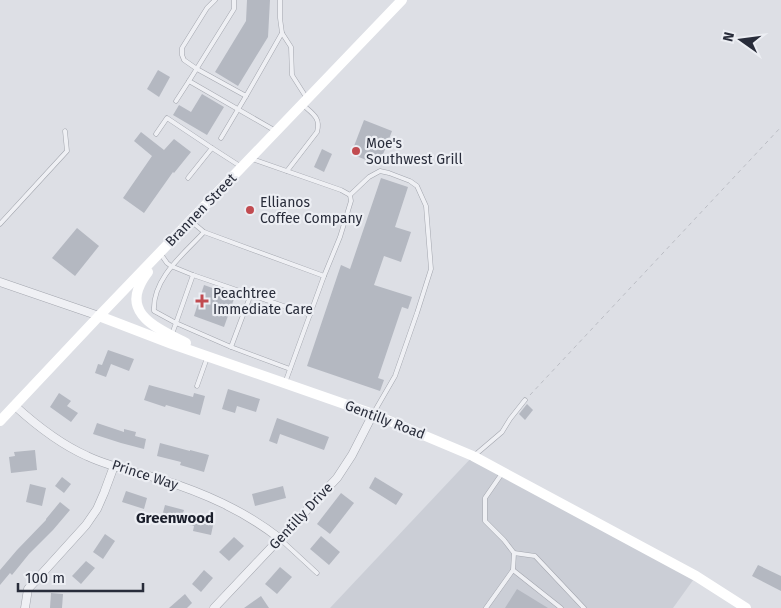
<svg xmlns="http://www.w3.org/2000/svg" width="781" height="608" font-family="'Fira Sans',sans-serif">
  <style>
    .built { fill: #cbced6 }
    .building { fill: #b4b8c1 }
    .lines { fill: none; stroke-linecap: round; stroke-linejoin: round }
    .lane-casing { stroke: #a3a6ae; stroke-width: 5 }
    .street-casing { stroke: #a3a6ae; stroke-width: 9 }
    .path { stroke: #bbbdc4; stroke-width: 1; stroke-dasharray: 4 4; stroke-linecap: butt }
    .lane { stroke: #eff0f4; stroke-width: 4 }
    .street { stroke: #eff0f4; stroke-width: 8 }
    .secondary { stroke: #fff; stroke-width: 10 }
    .poi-dot { fill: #c14b50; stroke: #eceef3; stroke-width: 2 }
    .labels { text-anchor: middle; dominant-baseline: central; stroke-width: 4.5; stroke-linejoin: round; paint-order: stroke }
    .poi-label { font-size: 14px; fill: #282c3a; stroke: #eceef3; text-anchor: start }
    .street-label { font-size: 14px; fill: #282c3a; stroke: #eceef3 }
    .neighbourhood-label { font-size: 15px; font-weight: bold; fill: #1a1e2b; stroke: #eceef3 }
  </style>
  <rect width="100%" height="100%" fill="#dddfe5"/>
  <polygon class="built" points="473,456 696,576 673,608 330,608"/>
  <g class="building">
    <polygon points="247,0 270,0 268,37 238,86 215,72 246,21"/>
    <polygon points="158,70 170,77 159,97 147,89"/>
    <polygon points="202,94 224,107 207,135 173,115 179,105 191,112"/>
    <polygon points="364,120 392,131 379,165 351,154"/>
    <polygon points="141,132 164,150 174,139 191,152 174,173 173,172 144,213 123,198 152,156 134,141"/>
    <polygon points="322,149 332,154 324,172 314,167"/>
    <polygon points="381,178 408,187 395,227 411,232 401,262 384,256 374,285 412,297 408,309 402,307 378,378 384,380 380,391 307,366 341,265 350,269"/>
    <polygon points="77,228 99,246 75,276 52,258"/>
    <polygon points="204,285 235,296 224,327 194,316"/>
    <polygon points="108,350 134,359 129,371 111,364 106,377 95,373 98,364 102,365"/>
    <polygon points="149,385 193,397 194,393 205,396 200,415 166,405 165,407 144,400"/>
    <polygon points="228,389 260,399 256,412 237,406 235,413 222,409"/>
    <polygon points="59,393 71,401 67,406 78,413 71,422 50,407"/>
    <polygon points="527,404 533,410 525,420 519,414"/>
    <polygon points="277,418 329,437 324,450 280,434 277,444 269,441"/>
    <polygon points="97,423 124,432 124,429 136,432 135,436 146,439 144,449 121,443 93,434"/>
    <polygon points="160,443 190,451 190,450 209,455 204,472 180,465 181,462 157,456"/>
    <polygon points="35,450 37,470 11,473 9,457 15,456 14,452"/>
    <polygon points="62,477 71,484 64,493 55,486"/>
    <polygon points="375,477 403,494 396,505 369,488"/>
    <polygon points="30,484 46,488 42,506 26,502"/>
    <polygon points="283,486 286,498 255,506 252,494"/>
    <polygon points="126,491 147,498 144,509 122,502"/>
    <polygon points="341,493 354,503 330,534 317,524"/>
    <polygon points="60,502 70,510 53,530 29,554 12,575 10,573 0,585 0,570 17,550 46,520 46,519"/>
    <polygon points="165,505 184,510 183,513 214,521 211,535 193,531 194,526 190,525 190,523 162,516"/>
    <polygon points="105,534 115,541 103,559 93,552"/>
    <polygon points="321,536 340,552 329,565 310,549"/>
    <polygon points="234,537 244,546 229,561 219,552"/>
    <polygon points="86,561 95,568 81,584 72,576"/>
    <polygon points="758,565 781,576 781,591 752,576"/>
    <polygon points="280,567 292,577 277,594 265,584"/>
    <polygon points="204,570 213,578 201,592 192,584"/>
    <polygon points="517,589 548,608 505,608"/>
    <polygon points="51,593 63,594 62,608 50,608"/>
    <polygon points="185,594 192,603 187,608 169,608"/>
    <polygon points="261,596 269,608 244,608"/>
  </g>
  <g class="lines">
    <defs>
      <g id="lane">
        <polyline points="215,0 207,8 182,48 182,55 184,60 197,69 246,96 282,33"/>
        <polyline points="234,0 234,9 189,81 274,130"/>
        <polyline points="280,0 280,18 282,33 291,47 292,75 306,97"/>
        <polyline points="176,101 189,81"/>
        <polyline points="156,134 167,118 212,148 240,166"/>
        <polyline points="221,138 246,96"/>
        <polyline points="252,159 341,190 350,195 351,201 340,237 324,276"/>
        <path d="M287,171L317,132C321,118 313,114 303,105"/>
        <polyline points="188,178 212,148"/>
        <polyline points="350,195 369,177 380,171 389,173 410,181 417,186 426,206 431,269 417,313 395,376 373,414"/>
        <polyline points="192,222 204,232 324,276 285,383"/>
        <polyline points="0,224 67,151 65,131"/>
        <polyline points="160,253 167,263 171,266 193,275 310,315"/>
        <path d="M193,275L176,323L154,311C152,278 185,253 204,232"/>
        <polyline points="172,334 176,323 231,347 251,294"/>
        <polyline points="231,347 290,369"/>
        <polyline points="197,386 207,358"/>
        <polyline points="475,455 502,432 510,419 525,400"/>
        <polyline points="279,538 317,573"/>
        <polyline points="514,553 535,556 584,608"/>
        <polyline points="513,570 561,608"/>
        <polyline points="486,608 513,570 514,553 504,540 485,521 485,498 503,472"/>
      </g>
      <g id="street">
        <polyline points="0,282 99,316"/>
        <path d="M15,406C37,426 60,444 87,456C110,467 136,472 160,479C204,493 243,510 279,538"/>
        <polyline points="25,608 28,589 86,525 97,509 104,493 114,466"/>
        <polyline points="214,608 337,478 352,455 373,414"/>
      </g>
    </defs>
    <use href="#lane" class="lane-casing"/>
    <use href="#street" class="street-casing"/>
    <polyline class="path" points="530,395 781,127"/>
    <use href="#lane" class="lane"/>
    <use href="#street" class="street"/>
    <g class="secondary">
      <path d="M148,272C145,276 142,280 140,285C124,317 165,332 186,343"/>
      <polyline points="99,316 172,344 373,414 473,456 696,576 746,608"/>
      <polyline points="0,421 99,316 402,0"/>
    </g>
  </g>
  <g class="poi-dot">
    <circle cx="356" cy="151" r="5"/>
    <circle cx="250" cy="210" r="5"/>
    <path d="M199.5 293.5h5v5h5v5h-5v5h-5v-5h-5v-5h5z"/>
  </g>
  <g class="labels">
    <g class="poi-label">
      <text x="366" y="143">Moe's<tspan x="366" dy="16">Southwest Grill</tspan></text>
      <text x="260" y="202">Ellianos<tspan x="260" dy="16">Coffee Company</tspan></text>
      <text x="213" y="293">Peachtree<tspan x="213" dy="16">Immediate Care</tspan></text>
    </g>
    <g class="street-label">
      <text transform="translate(201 210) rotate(-46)">Brannen Street</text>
      <text transform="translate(385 420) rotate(21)">Gentilly Road</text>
      <text transform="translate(145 475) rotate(18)">Prince Way</text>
      <text transform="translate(301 516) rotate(-47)">Gentilly Drive</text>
    </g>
    <g class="neighbourhood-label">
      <text x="175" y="518">Greenwood</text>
    </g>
  </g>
  <g transform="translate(741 40) rotate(284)" stroke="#eceef3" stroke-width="4" paint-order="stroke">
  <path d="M0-4L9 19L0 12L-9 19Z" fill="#282c3a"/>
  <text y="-8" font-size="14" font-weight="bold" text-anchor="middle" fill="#282c3a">N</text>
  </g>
  <path d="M18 583v8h125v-8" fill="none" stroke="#282c3a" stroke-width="2.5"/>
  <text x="25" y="583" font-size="15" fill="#282c3a" stroke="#eceef3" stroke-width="4" paint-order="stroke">100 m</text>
</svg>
